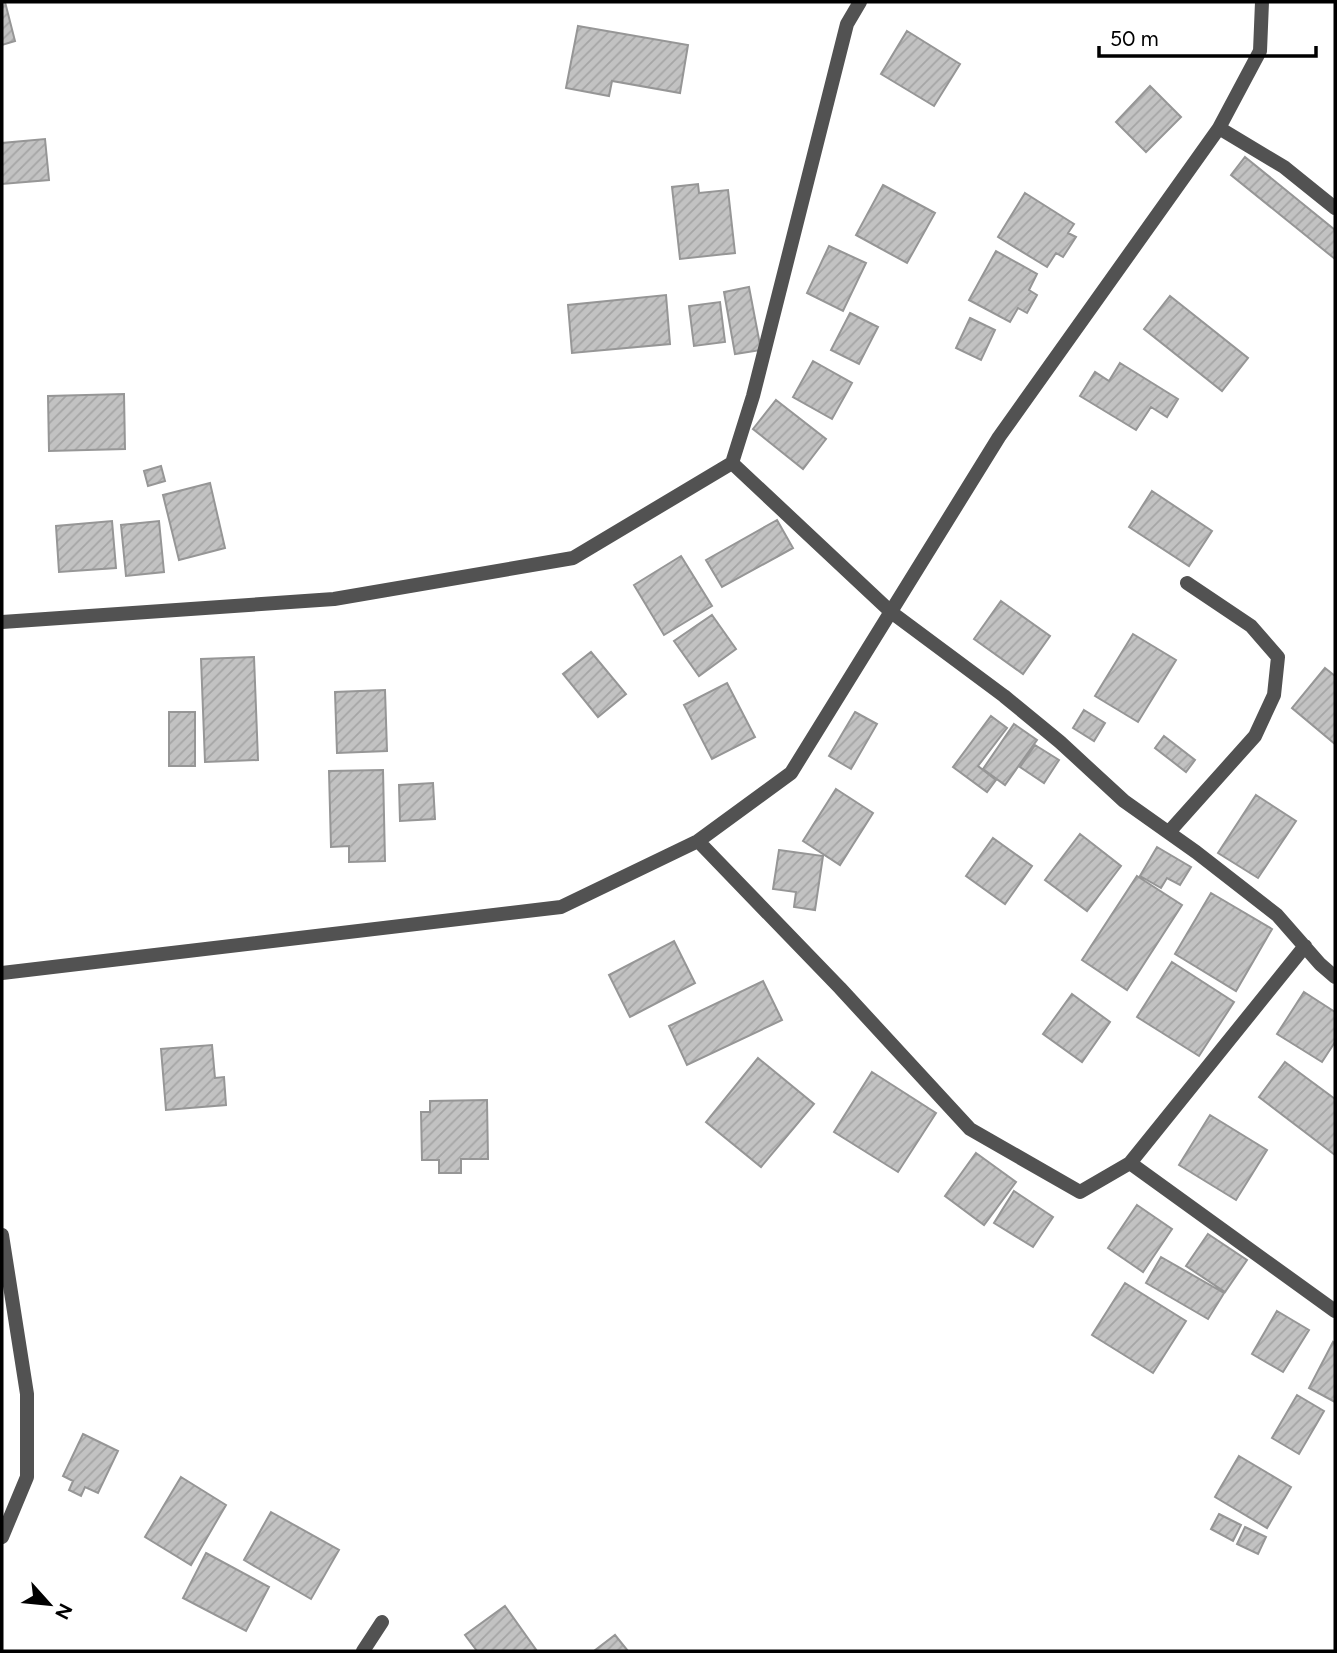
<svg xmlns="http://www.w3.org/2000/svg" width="1337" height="1653" font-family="Figtree,sans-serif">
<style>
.building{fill:url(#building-hatch);stroke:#969696;stroke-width:2}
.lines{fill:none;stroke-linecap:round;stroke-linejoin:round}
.street{stroke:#525252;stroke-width:14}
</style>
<defs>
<pattern id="building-hatch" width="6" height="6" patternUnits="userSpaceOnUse" patternTransform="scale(1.75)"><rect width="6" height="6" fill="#c2c2c2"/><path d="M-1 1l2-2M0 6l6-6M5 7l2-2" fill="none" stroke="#a5a5a5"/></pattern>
</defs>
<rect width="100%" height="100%" fill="#fff"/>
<path class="building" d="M 2,2 L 5,2 L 15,41 L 2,45 Z
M 578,26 L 688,45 L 680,93 L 612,81 L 609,96 L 566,88 Z
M 907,31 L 960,64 L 934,106 L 881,74 Z
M 1150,86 L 1181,117 L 1146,152 L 1116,122 Z
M 45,139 L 49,180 L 2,184 L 2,143 Z
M 1245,157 L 1335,230 L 1335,259 L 1231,175 Z
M 698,184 L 699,193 L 728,190 L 735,253 L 680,259 L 672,187 Z
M 883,185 L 935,213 L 907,263 L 856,235 Z
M 1025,193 L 1074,224 L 1068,233 L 1076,237 L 1063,257 L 1056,253 L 1047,267 L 998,237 Z
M 829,246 L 866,263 L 843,311 L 807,293 Z
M 996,251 L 1037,274 L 1029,290 L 1037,295 L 1027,313 L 1018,308 L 1010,322 L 969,300 Z
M 749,287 L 761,350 L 735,354 L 724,292 Z
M 666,295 L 670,344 L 572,353 L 568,305 Z
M 1170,296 L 1248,358 L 1222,391 L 1144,329 Z
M 720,302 L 725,342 L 694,346 L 689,306 Z
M 850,313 L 878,327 L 859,364 L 831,350 Z
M 970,318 L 995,330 L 981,360 L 956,348 Z
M 813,361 L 852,383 L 832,419 L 793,397 Z
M 1120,363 L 1178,399 L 1167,417 L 1151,407 L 1136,430 L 1080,396 L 1095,372 L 1109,381 Z
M 124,394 L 125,449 L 49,451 L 48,396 Z
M 776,400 L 826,439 L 803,469 L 753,429 Z
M 161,466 L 165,481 L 148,486 L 144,471 Z
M 210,483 L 225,548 L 179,560 L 163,495 Z
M 1152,491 L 1212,531 L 1189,566 L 1129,527 Z
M 777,520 L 793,548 L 722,587 L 706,560 Z
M 112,521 L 116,568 L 59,572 L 56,526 Z
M 159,521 L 164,572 L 126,576 L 121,525 Z
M 681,556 L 712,606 L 664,635 L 634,585 Z
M 1001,601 L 1050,636 L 1023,674 L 974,639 Z
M 712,615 L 736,649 L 699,676 L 674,641 Z
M 1133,634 L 1176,660 L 1138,722 L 1095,696 Z
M 591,652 L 626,694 L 598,717 L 563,674 Z
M 254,657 L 258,760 L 205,762 L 201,659 Z
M 1325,668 L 1335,676 L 1335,744 L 1292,708 Z
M 727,683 L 755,737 L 712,759 L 684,705 Z
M 385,690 L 387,751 L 337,753 L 335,692 Z
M 1084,710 L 1105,723 L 1094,741 L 1073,728 Z
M 169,712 L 195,712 L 195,766 L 169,766 Z
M 855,712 L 877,724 L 851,769 L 829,756 Z
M 991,716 L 1007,728 L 978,766 L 996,780 L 987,792 L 953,767 Z
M 1014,724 L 1037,740 L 1005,785 L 983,769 Z
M 1164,736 L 1195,760 L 1186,772 L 1155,748 Z
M 1035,745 L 1059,760 L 1044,783 L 1020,767 Z
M 383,770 L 385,861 L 349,862 L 349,846 L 331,847 L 329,771 Z
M 433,783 L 435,819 L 400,821 L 399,785 Z
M 836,789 L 873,813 L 840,865 L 803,841 Z
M 1256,795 L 1296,821 L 1258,878 L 1218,853 Z
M 1080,834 L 1121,866 L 1087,911 L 1045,880 Z
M 993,838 L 1032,866 L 1005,904 L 966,876 Z
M 1157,847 L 1191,867 L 1180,885 L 1167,878 L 1161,888 L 1140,876 Z
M 779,850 L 823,856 L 815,910 L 794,907 L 796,892 L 773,889 Z
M 1137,876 L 1182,905 L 1127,990 L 1082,960 Z
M 1211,893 L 1272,929 L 1236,991 L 1175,954 Z
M 674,941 L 695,983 L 630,1017 L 609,975 Z
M 1172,962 L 1234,1002 L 1199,1056 L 1137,1017 Z
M 763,981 L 782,1020 L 687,1065 L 669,1026 Z
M 1304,992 L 1335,1012 L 1335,1042 L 1322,1062 L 1277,1034 Z
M 1072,994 L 1110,1022 L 1082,1062 L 1043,1034 Z
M 212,1045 L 215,1078 L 224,1077 L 226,1105 L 166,1110 L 161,1049 Z
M 758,1058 L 814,1104 L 761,1167 L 706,1122 Z
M 1285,1062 L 1335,1099 L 1335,1155 L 1259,1097 Z
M 872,1072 L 936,1113 L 898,1172 L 834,1132 Z
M 487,1100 L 488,1159 L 461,1159 L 461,1173 L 439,1173 L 439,1160 L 422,1160 L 421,1112 L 430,1112 L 430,1101 Z
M 1210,1115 L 1267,1150 L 1236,1200 L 1179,1165 Z
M 976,1153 L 1016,1182 L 984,1225 L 945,1196 Z
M 1014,1191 L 1053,1217 L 1033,1247 L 994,1223 Z
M 1137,1205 L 1172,1229 L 1143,1272 L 1108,1248 Z
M 1208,1234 L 1247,1260 L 1225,1292 L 1186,1266 Z
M 1161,1257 L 1224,1293 L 1208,1319 L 1146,1283 Z
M 1125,1283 L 1186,1321 L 1153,1373 L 1092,1335 Z
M 1277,1311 L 1309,1330 L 1283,1372 L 1252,1354 Z
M 1333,1342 L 1335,1344 L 1335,1402 L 1309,1388 Z
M 1297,1395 L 1324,1411 L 1299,1454 L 1272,1438 Z
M 83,1434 L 118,1451 L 98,1493 L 85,1487 L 81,1496 L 69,1490 L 73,1481 L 63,1476 Z
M 1239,1456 L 1291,1487 L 1267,1528 L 1215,1497 Z
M 181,1477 L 226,1505 L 191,1565 L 145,1537 Z
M 271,1512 L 339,1550 L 311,1599 L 244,1560 Z
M 1219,1514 L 1241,1525 L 1233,1541 L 1211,1529 Z
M 1245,1527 L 1266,1537 L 1258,1554 L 1237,1544 Z
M 206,1553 L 269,1587 L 246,1631 L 183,1598 Z
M 505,1606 L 537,1651 L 477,1651 L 465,1635 Z
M 615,1635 L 628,1651 L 594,1651 Z"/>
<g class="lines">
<path class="street" d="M 1219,128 L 1284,167 L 1335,208
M 732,463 L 891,612 L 1004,696 L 1060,742 L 1124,801 L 1196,852 L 1277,915 L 1320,964 L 1335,977
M 2,622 L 334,599 L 573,558 L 732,463 L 753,396 L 847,24 L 860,2
M 1169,832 L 1255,736 L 1274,695 L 1278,657 L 1251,626 L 1187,583
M 698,841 L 840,988 L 970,1129 L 1080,1192 L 1130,1163 L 1305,946
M 2,973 L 561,907 L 698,841 L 791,773 L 999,437 L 1219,128 L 1260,51 L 1262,2
M 1130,1163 L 1335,1311
M 2,1235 L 27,1394 L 27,1477 L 2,1537
M 363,1651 L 382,1622"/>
</g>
<rect width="1337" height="1653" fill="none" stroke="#000000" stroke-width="7"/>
<g transform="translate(49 1604) rotate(117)" stroke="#ffffff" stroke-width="5" paint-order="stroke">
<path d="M0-5L12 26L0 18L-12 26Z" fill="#000000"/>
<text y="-10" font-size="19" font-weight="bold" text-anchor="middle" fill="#000000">N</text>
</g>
<path d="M1099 46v10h217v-10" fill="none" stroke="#000000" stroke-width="3.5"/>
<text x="1110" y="46" font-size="21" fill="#000000" stroke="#ffffff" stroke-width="5" paint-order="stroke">50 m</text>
</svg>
